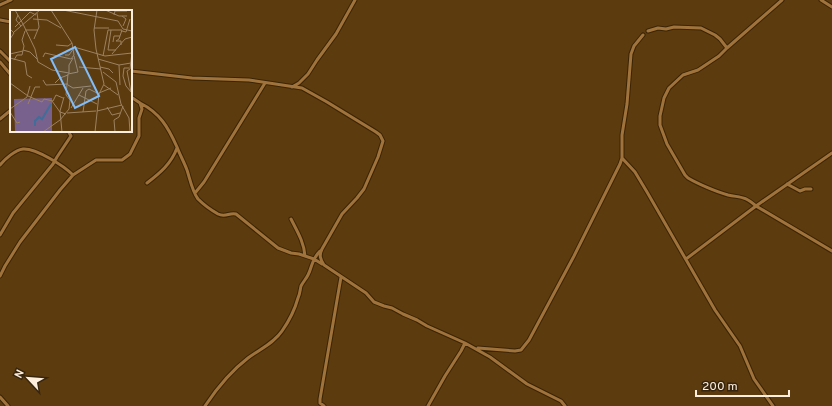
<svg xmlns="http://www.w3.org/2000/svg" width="832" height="406" font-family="Overpass,sans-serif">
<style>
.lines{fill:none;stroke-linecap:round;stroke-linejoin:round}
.minor-casing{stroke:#3b2405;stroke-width:5}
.minor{stroke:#a1733c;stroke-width:3}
.inset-river{fill:none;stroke:#406d99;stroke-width:2}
.inset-road{fill:none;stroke:#9c8261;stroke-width:1}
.view{fill:#80bdfa;fill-opacity:0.15;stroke:#80bdfa;stroke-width:2}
.inset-edge{fill:none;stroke:#fceddc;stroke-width:2}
</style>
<rect width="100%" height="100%" fill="#5c3b0f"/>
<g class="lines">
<g class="minor-casing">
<path id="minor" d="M 782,0 L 727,48 L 719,56 L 698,70 L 683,75 L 669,88 L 664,98 L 660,116 L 660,125 L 667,144 L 685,175 L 688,178 C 698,184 717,192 728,195 C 743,198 744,196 756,206 L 832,251
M 821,0 L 832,7
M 0,5 L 11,0
M 0,20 L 11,22
M 648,31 L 658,28 L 666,29 L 674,27 L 701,28 L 715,35 L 720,39 L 727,48
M 0,51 L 11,62
M 0,62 L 11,75
M 131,71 L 192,78 L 249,80 L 302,88 L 327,102 L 376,132 L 380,135 L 383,141 L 378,157 L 364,189 L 357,198 L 342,214 L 322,249 C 319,255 320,259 324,265 L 366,293 L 374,302 L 384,306 L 392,308 L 403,314 L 417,320 L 427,326 L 465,343 L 490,357 L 527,384 L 561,401 L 565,406
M 292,87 L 299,83 L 308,74 L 317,60 L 336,34 L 355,0
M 140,103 C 160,113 168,127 177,147 C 180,155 184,162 187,170 C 190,179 192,191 198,199 C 203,204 211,210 218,214 C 226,218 229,212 236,214 L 278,248 L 291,253 L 299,254 L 314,259 L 322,264
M 0,119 L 11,110
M 622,158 L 635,172 L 647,192 L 715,310 L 740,346 L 754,379 L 773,406
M 0,165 C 5,159 15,150 23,149 C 36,148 64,166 73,175
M 147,183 C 160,173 171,164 177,148
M 787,184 L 800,191 L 805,189 L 811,189
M 195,193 L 204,182 L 265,83
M 291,219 C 297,231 304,242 305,256
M 0,235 L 13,213 L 53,164 L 57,157 L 71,136 L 68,131
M 686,259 L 756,206 L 832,153
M 0,276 L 5,266 L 20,242 L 60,190 L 73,175 L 96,160 L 122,160 L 130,154 L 139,136 L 139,118 L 142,109 L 140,103 L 131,97
M 478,348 L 515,351 L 521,350 L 529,340 L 574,256 L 620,164 L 622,158 L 622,135 L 627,104 L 631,54 L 634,46 L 643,35
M 0,397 L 8,406
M 205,406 C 217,388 231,371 248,358 C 260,349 274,343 282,331 C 289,321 295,309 298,298 C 300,294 300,290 301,286 C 303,282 306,279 308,275 C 313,265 311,260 320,251
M 324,406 L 320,403 L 320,399 L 341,277
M 428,406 L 445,376 L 461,351 L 465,343"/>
</g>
<use href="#minor" class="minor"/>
</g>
<g transform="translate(10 10)">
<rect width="122" height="122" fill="#5c3b0f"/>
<path d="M 42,88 L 42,122 L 5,122 L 4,89 Z" fill="#78618c"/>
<path class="inset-river" d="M 25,116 L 25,111 L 29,107 L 32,109 L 41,94"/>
<path class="inset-road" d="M 5,0 L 13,14M 53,0 L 108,11 L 113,19 L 122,21M 95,0 L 109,6 L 117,6M 8,5 L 6,10 L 11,16M 104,5 L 105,1 L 117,1M 112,6 L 116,9 L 113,16M 23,9 L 37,10 L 51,18M 13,14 L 25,39 L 28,52 L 42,60 L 59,63M 5,17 L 20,2 L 26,5M 84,18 L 99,18M 0,19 L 4,23 L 0,29M 15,20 L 28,20M 101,20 L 98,40 L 106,40M 112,21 L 116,22 L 120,9M 4,22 L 30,0M 24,29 L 29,17 L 27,3M 103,32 L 104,26 L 110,26M 46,35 L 58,36 L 62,33M 64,37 L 95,46 L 122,43M 13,40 L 20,42 L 27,49M 0,44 L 13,41M 102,44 L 115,29 L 122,27M 55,45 L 59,45 L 64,38M 93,46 L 98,20 L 112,20 L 109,29 L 106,31 L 111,31 L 111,35M 33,47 L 35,43 L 61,49 L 64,45 L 62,33 L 41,0M 0,48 L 15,52 L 17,65 L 22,68M 88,49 L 109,55 L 121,53M 4,50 L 7,45 L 12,45 L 14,36 L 12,30 L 15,21M 109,55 L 110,75M 69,57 L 91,59M 90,57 L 99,59 L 103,63M 119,58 L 114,58 L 113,66 L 116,76 L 122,83M 93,62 L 106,72 L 111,94 L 119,108 L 120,122M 59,63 L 59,55 L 63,48M 33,70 L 36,75 L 58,74M 0,73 L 18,86 L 32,92 L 34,89 L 43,91 L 46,85 L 53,88M 45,73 L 50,68 L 58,65M 58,75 L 63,78 L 81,76M 94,75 L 108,85M 121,82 L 117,61 L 120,59 L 122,42M 89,83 L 101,78M 69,85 L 87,94M 42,91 L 50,102 L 56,104M 18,94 L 25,77 L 30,77M 97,97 L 102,105 L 110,103M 61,98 L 73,78M 0,99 L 17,87 L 20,76M 87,101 L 112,95M 0,102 L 7,113 L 10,112M 73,102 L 76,81 L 79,79 L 89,84M 57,103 L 86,101M 33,122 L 50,110 L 59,99 L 60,90 L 56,85 L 58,64 L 68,62 L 64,46M 52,122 L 50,101 L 54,87M 85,122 L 89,84 L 94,74 L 86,39 L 84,20 L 87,0M 105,122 L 104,110 L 109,107 L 113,96"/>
<path class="view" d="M 65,37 L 89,86 L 65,98 L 41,49 Z"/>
<rect width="122" height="122" class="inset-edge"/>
</g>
<g transform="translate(28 378) rotate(296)" stroke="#38250e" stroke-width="3" paint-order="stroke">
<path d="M0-3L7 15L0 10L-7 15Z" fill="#fceddc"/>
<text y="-6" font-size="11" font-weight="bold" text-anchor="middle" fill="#fceddc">N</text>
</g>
<path d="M696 390v6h93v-6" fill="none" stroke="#fceddc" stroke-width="2"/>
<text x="702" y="390" font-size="12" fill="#fceddc" stroke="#38250e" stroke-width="3" paint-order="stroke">200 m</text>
</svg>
